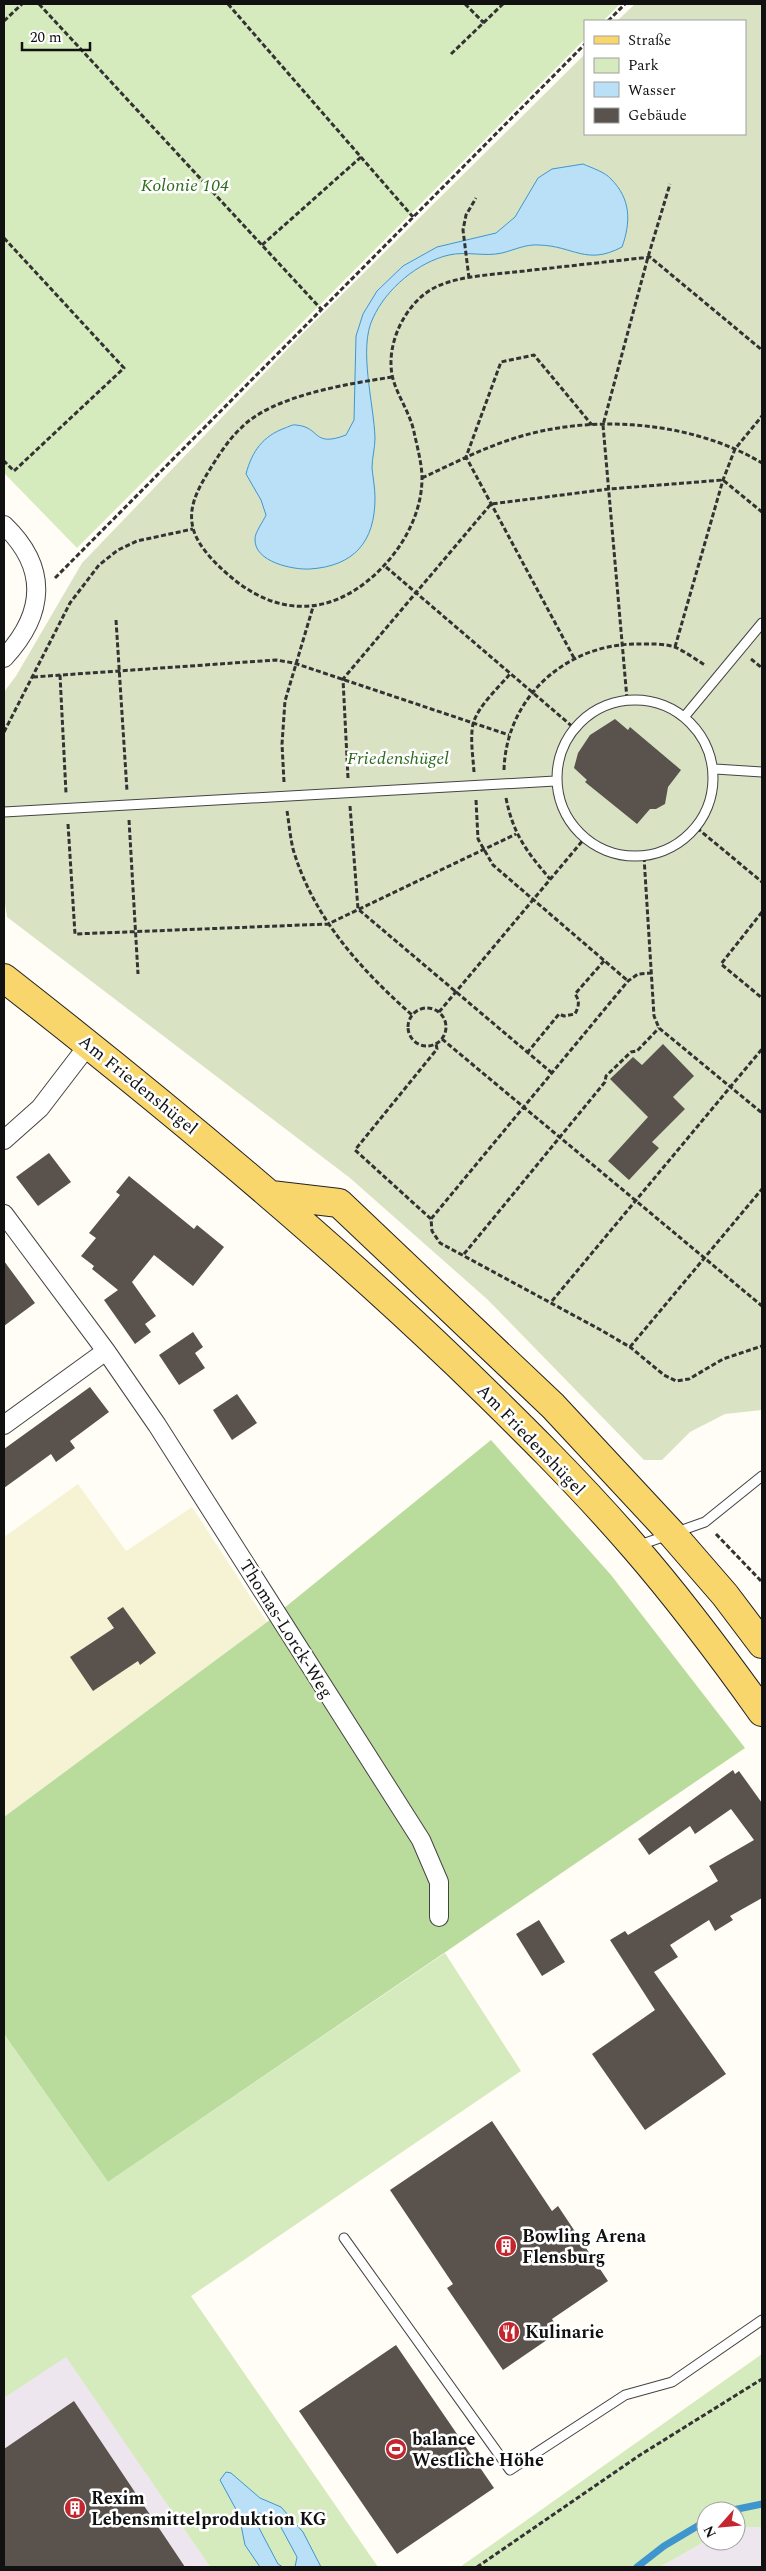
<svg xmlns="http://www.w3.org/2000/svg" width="766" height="2571" font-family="Spectral,serif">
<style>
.industrial{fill:#eee6ef}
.farmland{fill:#f6f3d4}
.green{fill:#d5ebbd}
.forest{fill:#b9dc9c}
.cemetery{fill:#d9e3c4}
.water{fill:#b9e0f7;stroke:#3f96cf}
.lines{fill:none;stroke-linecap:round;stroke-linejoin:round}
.stream{stroke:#3f96cf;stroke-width:7}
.building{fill:#5a524d}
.lane-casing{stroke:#444;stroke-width:11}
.street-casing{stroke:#444;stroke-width:20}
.primary-casing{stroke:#222;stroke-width:30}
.path{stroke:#333;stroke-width:3;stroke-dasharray:5 2.5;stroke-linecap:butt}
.lane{stroke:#fff;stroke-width:9}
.street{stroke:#fff;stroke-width:18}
.primary{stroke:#f9d66b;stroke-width:28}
.labels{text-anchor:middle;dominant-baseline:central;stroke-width:5;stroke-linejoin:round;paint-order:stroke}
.park-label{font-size:18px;font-style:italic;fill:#2f6b1f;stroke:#fff}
.street-label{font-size:18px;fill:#111;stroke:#fff}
.poi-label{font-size:18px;font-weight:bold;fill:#111;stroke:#fff;text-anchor:start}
</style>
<rect width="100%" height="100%" fill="#fffdf5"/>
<path class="industrial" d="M 66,2356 L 210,2567 L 4,2567 L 4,2398 Z
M 743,2527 L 762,2527 L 762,2567 L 660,2567 L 706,2541 L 736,2541 L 736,2530 Z"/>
<path class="farmland" d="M 78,1484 L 126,1551 L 192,1507 L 267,1622 L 4,1817 L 4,1537 Z"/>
<path class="green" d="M 4,4 L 620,4 L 603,21 L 585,21 L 585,39 L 77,548 L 4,473 Z
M 445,1953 L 521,2071 L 191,2296 L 378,2567 L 210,2567 L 66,2357 L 4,2398 L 4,2034 L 108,2182 Z
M 762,2354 L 762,2527 L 743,2527 L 736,2530 L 736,2511 L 706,2511 L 706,2541 L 660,2567 L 460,2567 Z"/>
<path class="forest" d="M 491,1440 L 611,1575 L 745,1748 L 108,2182 L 4,2034 L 4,1817 L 267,1622 Z"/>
<path class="cemetery" d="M 635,4 L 762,4 L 762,1410 L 725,1414 L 690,1432 L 662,1460 L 644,1460 L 487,1299 L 350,1178 L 7,917 L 4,897 L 4,692 L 16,676 L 82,563 L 301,335 L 585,54 L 585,134 L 745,134 L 745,21 L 617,21 Z"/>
<path class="water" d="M 583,164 C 592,168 605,172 611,179 C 631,199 631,222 622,247 C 586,266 574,246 539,245 C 526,244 514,250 502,253 C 485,257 466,251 449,255 C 418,262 386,289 373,318 C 358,348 374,404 375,438 C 375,448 372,458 372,468 C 373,478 375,488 375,498 C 375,542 354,566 310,569 C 293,570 254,562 255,539 C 255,532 263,522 266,515 L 261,500 L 246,474 C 252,451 263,436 285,428 C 288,427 293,424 296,425 C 321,427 312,448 346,435 L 354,420 L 356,336 L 363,314 L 377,291 L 403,266 L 437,247 L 496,233 L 515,217 L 538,178 L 552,169 Z
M 226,2472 L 231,2473 L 260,2498 L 281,2507 L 303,2532 L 321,2567 L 295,2567 L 297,2557 L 276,2518 L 259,2513 L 256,2518 L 258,2526 L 278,2564 L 283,2567 L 260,2567 L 245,2545 L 239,2515 L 220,2480 Z"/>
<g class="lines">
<path class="stream" d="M 728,2511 L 762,2504
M 637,2567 L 664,2546 L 706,2521"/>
</g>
<path class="building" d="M 615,719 L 628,730 L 630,727 L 681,770 L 668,787 L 665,804 L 656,809 L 650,809 L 637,824 L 585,782 L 587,780 L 574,768 L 578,753 L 590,735 Z
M 663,1044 L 694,1076 L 673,1097 L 685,1109 L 652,1142 L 659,1148 L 629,1180 L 608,1161 L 648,1117 L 610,1079 L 633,1057 L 642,1065 Z
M 49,1153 L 71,1182 L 38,1206 L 16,1177 Z
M 129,1176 L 194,1229 L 197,1225 L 224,1247 L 193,1286 L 154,1255 L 132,1282 L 156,1316 L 145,1324 L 151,1332 L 135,1344 L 104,1300 L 118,1290 L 92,1269 L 94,1266 L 81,1256 L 96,1238 L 89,1233 L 120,1195 L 116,1192 Z
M 4,1261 L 35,1303 L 4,1326 Z
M 193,1332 L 203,1347 L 195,1353 L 205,1368 L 179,1385 L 159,1355 Z
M 90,1387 L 109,1412 L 70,1441 L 75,1448 L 56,1462 L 51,1454 L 4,1488 L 4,1449 Z
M 237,1394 L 257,1423 L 232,1440 L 213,1410 Z
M 123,1607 L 156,1653 L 140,1665 L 138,1661 L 93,1691 L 70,1657 L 114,1628 L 107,1618 Z
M 733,1770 L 735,1774 L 739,1771 L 762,1803 L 762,1898 L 730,1916 L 733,1920 L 715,1931 L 709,1920 L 670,1945 L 678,1957 L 654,1972 L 726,2074 L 645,2130 L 592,2054 L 655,2010 L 610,1940 L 625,1931 L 628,1935 L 718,1881 L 709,1866 L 754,1840 L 731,1809 L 695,1834 L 690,1826 L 649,1855 L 638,1839 Z
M 539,1920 L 565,1962 L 542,1976 L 516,1934 Z
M 492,2121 L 552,2211 L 558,2206 L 608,2281 L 552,2319 L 560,2331 L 503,2370 L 447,2288 L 453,2284 L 390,2190 Z
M 396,2345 L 494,2488 L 397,2554 L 299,2411 Z
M 74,2401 L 185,2567 L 4,2567 L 4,2449 Z"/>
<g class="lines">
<g class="lane-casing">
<path id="lane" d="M557 778a78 78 0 1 1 156 0a78 78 0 1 1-156 0Z
M 685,716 L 762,623
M 715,769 L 762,772
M 4,812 L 555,781
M 637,1546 L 705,1522 L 762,1476
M 344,2238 L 510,2470 L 625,2395 L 672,2382 L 762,2320"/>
</g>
<g class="street-casing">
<path id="street" d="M 4,525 C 49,568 45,614 4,658
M 4,1140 L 40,1108 L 89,1044
M 4,1214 L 106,1351 L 157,1425 L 421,1840 L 439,1882 L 439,1917
M 4,1425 L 106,1351"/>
</g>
<g class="primary-casing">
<path id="primary" d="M 4,978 C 160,1100 314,1227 457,1364 C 518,1423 580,1484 635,1548 C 680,1600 722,1656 762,1712
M 271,1195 L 339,1203 L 553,1406 L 673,1535 L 725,1595 L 762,1644"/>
</g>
<path class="path" d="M 39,4 L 321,309
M 228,4 L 413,217
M 465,4 L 484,23
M 4,21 L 22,4
M 608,21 L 625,4
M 451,54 L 503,4
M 4,238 L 124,368 L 14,471 L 4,461
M 262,245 L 361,157
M 469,278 L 463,230 L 466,215 L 476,198
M 392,377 C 348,384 273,395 241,428 C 227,441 217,458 207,474 C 197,491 188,508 193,528 C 197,544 211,559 223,570 C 261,606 308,620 355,590 C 391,567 422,523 422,478 C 422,464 417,446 414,432 C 410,413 398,397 393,379 C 384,345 406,300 438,286 C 461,276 489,275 515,272 C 560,267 605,262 650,257 L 762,350
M 422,478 C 450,465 479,450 509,440 C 588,413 690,420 762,463
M 386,567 L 574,728
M 55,578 L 585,44
M 116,620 L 127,791
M 675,647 L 723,480 L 735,449 L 762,416
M 574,658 L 466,457 L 501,362 L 534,355 L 592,425
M 751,659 L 762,668
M 60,675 L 66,793
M 33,677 L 276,660 L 294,663 L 509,735
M 627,699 L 603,425 L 648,257 L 670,184
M 4,732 L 70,603 L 99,565 L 118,550 L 137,541 L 193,529
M 504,770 C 506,698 565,645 635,644 C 648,644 666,643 677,648 C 687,653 697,660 706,666
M 474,772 C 473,756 470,739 473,724 C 478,706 498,688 510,674
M 348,778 L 343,679 L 491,504 L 609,489 L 723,480 L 762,512
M 284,782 L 282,744 L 285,701 L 313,607
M 506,798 C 513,834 527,852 550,879
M 476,800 L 478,839 L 493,865 L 628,981
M 350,806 L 358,909 L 552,1073
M 287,811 C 289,823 290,836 293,849 C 313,917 360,969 412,1015
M 129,820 L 138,974
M 68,824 L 75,934 L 328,924 L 516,834
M 697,828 L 762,882
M 644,857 L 654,1016 L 659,1028 L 762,1113
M 762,912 L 721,964 L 762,998
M 652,973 L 638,974 L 628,981 L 431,1219 L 432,1231 L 440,1243 L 599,1329 L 630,1347 L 664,1375 L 676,1381 L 689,1379 L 723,1359 L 762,1346
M408 1027a19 19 0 1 1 38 0a19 19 0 1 1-38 0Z
M 439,1012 L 584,839
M 442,1039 L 762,1306
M 527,1053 L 559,1014 L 564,1016 L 575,1014 C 579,1006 580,1001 575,994 L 604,961
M 431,1219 L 355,1150 L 437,1049 L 436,1044
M 464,1254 L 605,1082 L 606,1076 L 631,1052 L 637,1051 L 659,1028
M 552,1301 L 762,1049
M 630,1347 L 762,1189
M 716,1534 L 762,1582
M 477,2567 L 640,2455 L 762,2379"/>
<use href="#lane" class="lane"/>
<use href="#street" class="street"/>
<use href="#primary" class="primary"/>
</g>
<defs>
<g id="building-disc" transform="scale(1.125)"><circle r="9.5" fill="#c4262e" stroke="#fff"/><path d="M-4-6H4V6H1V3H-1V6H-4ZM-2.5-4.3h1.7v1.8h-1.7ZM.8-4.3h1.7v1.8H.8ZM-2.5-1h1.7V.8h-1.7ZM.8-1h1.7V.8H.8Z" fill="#fff"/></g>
<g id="restaurant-disc" transform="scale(1.125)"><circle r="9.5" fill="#c4262e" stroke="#fff"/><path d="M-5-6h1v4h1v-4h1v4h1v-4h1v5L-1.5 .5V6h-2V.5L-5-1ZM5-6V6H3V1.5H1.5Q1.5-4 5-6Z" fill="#fff"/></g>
<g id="stadium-disc" transform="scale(1.125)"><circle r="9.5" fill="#c4262e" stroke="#fff"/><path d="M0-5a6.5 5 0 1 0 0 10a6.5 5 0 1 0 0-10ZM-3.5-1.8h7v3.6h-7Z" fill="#fff"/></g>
</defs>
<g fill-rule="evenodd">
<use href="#building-disc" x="506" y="2246"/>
<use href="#restaurant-disc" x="509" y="2332"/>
<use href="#stadium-disc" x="396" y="2449"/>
<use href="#building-disc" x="75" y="2508"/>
</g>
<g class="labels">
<g class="park-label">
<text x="185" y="185">Kolonie 104</text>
<text x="398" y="758">Friedenshügel</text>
</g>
<g class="street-label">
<text transform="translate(138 1085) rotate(39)">Am Friedenshügel</text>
<text transform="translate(531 1440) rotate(46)">Am Friedenshügel</text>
<text transform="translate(286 1629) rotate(58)">Thomas-Lorck-Weg</text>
</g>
<g class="poi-label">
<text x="522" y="2236">Bowling Arena<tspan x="522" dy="21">Flensburg</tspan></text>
<text x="525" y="2332">Kulinarie</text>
<text x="412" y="2439">balance<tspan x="412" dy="21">Westliche Höhe</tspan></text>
<text x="91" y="2498">Rexim<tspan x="91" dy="21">Lebensmittelproduktion KG</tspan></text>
</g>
</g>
<rect width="766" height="2571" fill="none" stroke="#111111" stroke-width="10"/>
<rect x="584" y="20" width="162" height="115" fill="#ffffff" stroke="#a0a0a0"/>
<rect x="594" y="36" width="25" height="8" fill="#f9d66b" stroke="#a0a0a0"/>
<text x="628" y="45" font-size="15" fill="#111111">Straße</text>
<rect x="594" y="58" width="25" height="15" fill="#d5ebbd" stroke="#a0a0a0"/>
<text x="628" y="70" font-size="15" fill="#111111">Park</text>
<rect x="594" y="82" width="25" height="15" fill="#b9e0f7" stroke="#a0a0a0"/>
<text x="628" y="95" font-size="15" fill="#111111">Wasser</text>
<rect x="594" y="108" width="25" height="15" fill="#5a524d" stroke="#a0a0a0"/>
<text x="628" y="120" font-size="15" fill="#111111">Gebäude</text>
<g transform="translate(721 2526) rotate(243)"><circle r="24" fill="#ffffff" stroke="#a0a0a0"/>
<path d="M0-4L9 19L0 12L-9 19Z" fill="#c4262e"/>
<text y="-8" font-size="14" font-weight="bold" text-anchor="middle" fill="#111111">N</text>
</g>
<path d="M22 42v8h68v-8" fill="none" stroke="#111111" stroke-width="2.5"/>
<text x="30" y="42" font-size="15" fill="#111111" stroke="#ffffff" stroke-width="4" paint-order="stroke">20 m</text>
</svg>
